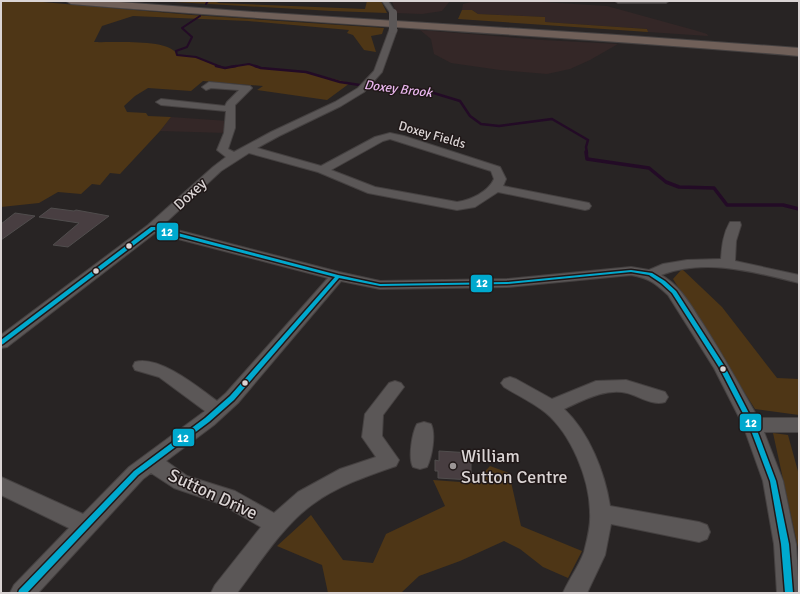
<svg xmlns="http://www.w3.org/2000/svg" width="800" height="594" font-family="Signika,sans-serif">
<style>
.built{fill:#342727}
.green{fill:#4e3616}
.lines{fill:none;stroke-linecap:round;stroke-linejoin:round}
.stream-far2{stroke:#230b26;stroke-width:2}
.stream-far1{stroke:#230b26;stroke-width:2.5}
.stream{stroke:#230b26;stroke-width:3.5}
.building{fill:#483e41;stroke:#504d4d}
.minor-casing{stroke:#454141;stroke-width:2}
.highway-casing{stroke:#454141;stroke-width:2}
.minor{fill:#5b5757;fill-rule:evenodd}
.highway{fill:#706059;fill-rule:evenodd}
.minor-bridge-casing{stroke:#454141;stroke-width:8;stroke-linecap:butt}
.minor-bridge{stroke:#5b5757;stroke-width:8}
.bus-1-casing{stroke:#201818;stroke-width:3}
.bus-1{fill:#00a9ce;fill-rule:evenodd}
.bus-dot{fill:#dad4d4;stroke:#201818;stroke-width:1.5}
.poi-dot{fill:#9c9696;stroke:#201818;stroke-width:1.5}
.labels{text-anchor:middle;dominant-baseline:central;stroke-width:3;stroke-linejoin:round;paint-order:stroke}
.far-water-label{font-size:13px;font-style:italic;fill:#e9b6ee;stroke:#201818}
.far-street-label{font-size:13px;fill:#dad4d4;stroke:#201818}
.street-label{font-size:15px;fill:#dad4d4;stroke:#201818}
.near-poi-label{font-size:18px;fill:#dad4d4;stroke:#201818;text-anchor:start}
.near-street-label{font-size:18px;fill:#dad4d4;stroke:#201818}
.line-badge{stroke:#201818;stroke-width:1.5}
.badge-label{font-size:11px;text-anchor:middle;font-weight:bold;fill:#fff}
</style>
<rect width="100%" height="100%" fill="#282424"/>
<path class="built" d="M 392,1 L 450,1 L 442,11 L 422,14 L 396,13 Z
M 475,1 L 526,1 L 607,6 L 694,30 L 707,34 L 708,36 L 648,32 L 647,29 L 545,22 L 545,17 L 478,14 L 472,10 L 462,10 L 463,4 Z
M 420,30 L 543,40 L 618,44 L 590,60 L 570,69 L 547,74 L 500,70 L 451,63 L 434,54 L 431,39 Z
M 171,117 L 228,121 L 226,133 L 160,131 Z"/>
<path class="green" d="M 1,1 L 31,1 L 192,15 L 384,28 L 382,34 L 371,36 L 376,52 L 364,50 L 353,35 L 347,33 L 349,30 L 248,21 L 133,16 L 102,26 L 94,42 C 111,43 171,38 177,55 L 196,57 L 216,66 L 225,68 L 249,64 L 261,68 L 306,72 L 350,83 L 327,100 L 257,90 L 263,86 L 203,81 L 191,91 L 148,88 L 135,96 L 124,106 L 127,112 L 146,113 L 148,116 L 171,117 L 160,131 L 120,174 L 110,173 L 100,185 L 92,184 L 81,194 L 58,192 L 39,203 L 1,207 Z
M 157,1 L 213,1 L 219,3 L 365,9 L 367,1 L 381,1 L 387,13 L 332,11 Z
M 462,10 L 472,10 L 478,14 L 545,17 L 545,22 L 647,29 L 648,32 L 458,19 Z
M 682,269 L 722,307 L 777,378 L 799,379 L 799,415 L 755,409 L 673,279 Z
M 773,433 L 788,435 L 799,475 L 799,552 Z
M 490,466 L 509,473 L 521,526 L 582,551 L 568,578 L 543,567 L 520,549 L 504,541 L 460,561 L 419,576 L 401,593 L 328,593 L 322,565 L 277,546 L 311,515 L 343,560 L 373,563 L 386,534 L 445,506 L 433,480 L 474,483 Z"/>
<g class="lines">
<path class="stream-far2" d="M 206,4 L 208,1
M 200,16 L 182,28 L 192,37 L 187,47 L 176,51 L 177,55 L 196,57 L 221,67
M 230,67 L 249,64 L 258,67"/>
<path class="stream-far1" d="M 216,66 L 225,68 L 236,66
M 255,66 L 261,68 L 306,72 L 340,82 L 386,89 L 417,89 L 427,91 L 460,101 L 470,116 L 481,124 L 499,126 L 552,119 L 588,140 L 586,147 L 587,153"/>
<path class="stream" d="M 586,152 L 587,159 L 649,168 L 666,182 L 679,187 L 714,188 L 727,205 L 783,205 L 799,209"/>
</g>
<path class="building" d="M 51,208 L 74,211 L 76,210 L 109,216 L 68,247 L 53,245 L 79,223 L 39,217 Z
M 15,213 L 35,216 L 1,240 L 1,224 Z
M 439,451 L 471,453 L 471,480 L 438,478 L 438,471 L 435,471 L 435,460 L 439,461 Z"/>
<g class="lines">
<g class="minor-casing">
<path id="minor" d="M 382,1 L 388,1 L 396,13 L 395,14 L 391,14 Z
M 615,1 L 669,1 L 666,3 L 618,3 Z
M 390,28 L 393,28 L 397,30 L 382,72 L 364,92 L 341,106 L 279,136 L 257,148 L 321,166 L 375,137 L 390,133 L 404,136 L 500,167 L 506,179 L 503,186 L 589,203 L 591,206 L 589,209 L 585,210 L 498,192 L 475,207 L 457,210 L 368,193 L 318,172 L 249,153 L 221,171 L 162,226 L 339,272 L 380,281 L 507,279 L 631,267 L 649,270 L 663,264 L 687,260 L 721,259 C 722,246 723,234 730,222 L 740,222 L 741,225 L 736,241 L 735,261 L 799,275 L 799,283 C 754,272 706,258 661,275 C 681,286 691,306 703,324 C 723,355 740,386 758,418 L 799,418 L 799,432 L 764,432 L 783,481 L 796,544 L 799,593 L 777,593 L 774,544 L 763,481 L 743,425 L 714,368 L 668,295 C 655,283 649,278 631,275 L 507,287 L 380,289 L 341,281 L 238,403 L 214,425 L 166,461 L 187,476 L 235,491 L 274,513 L 298,492 L 340,469 L 376,457 L 362,437 L 365,414 L 389,383 L 395,381 L 401,383 L 404,387 L 383,415 L 382,436 L 399,460 L 396,466 C 367,476 337,486 313,504 C 283,525 259,564 237,593 L 211,593 L 215,585 L 261,527 L 221,504 L 174,488 L 151,473 L 143,479 L 38,593 L 10,593 L 14,585 L 69,528 L 1,495 L 1,477 L 83,514 L 129,467 L 205,411 L 159,377 L 135,370 L 133,366 L 135,362 C 159,355 198,387 217,401 L 226,393 L 328,278 L 155,233 L 7,347 L 1,348 L 1,335 L 148,225 L 213,167 L 226,157 L 217,150 L 224,133 L 226,111 L 161,105 L 156,102 L 161,99 L 225,106 L 227,102 L 239,90 L 211,88 L 206,90 L 202,87 L 209,82 L 250,86 L 252,88 L 235,105 L 235,128 L 228,149 L 234,152 L 271,132 L 335,102 L 358,88 L 374,71 ZM 390,139 L 491,171 L 494,179 C 488,192 471,200 457,202 L 375,187 L 331,170 L 383,141 Z
M 510,377 L 516,379 L 552,399 L 596,381 L 626,380 L 665,392 L 668,397 L 665,402 C 652,406 639,396 627,393 C 605,388 584,400 564,409 C 589,432 605,473 610,506 L 699,522 L 707,525 L 710,532 L 707,539 L 699,542 L 611,524 L 605,555 L 587,593 L 563,593 C 569,579 579,566 584,552 C 587,540 591,526 590,513 C 590,479 571,434 546,413 C 534,403 517,395 504,387 L 501,383 L 504,379 Z
M 424,422 L 431,424 C 436,434 432,457 427,467 L 420,469 L 413,467 C 408,458 412,433 417,424 Z"/>
</g>
<g class="highway-casing">
<path id="highway" d="M 66,1 L 106,1 L 253,12 L 617,35 L 799,48 L 799,56 C 557,35 313,24 71,4 Z"/>
</g>
<use href="#minor" class="minor"/>
<use href="#highway" class="highway"/>
<g class="minor-bridge-casing">
<path id="minor-bridge" d="M 393,13 L 393,30"/>
</g>
<use href="#minor-bridge" class="minor-bridge"/>
<g class="bus-1-casing">
<path id="bus-1" d="M 151,227 L 155,227 L 338,275 L 380,284 L 507,282 L 631,270 L 652,273 L 665,281 L 676,291 L 725,367 L 755,425 L 776,481 L 789,544 L 793,593 L 785,593 L 781,544 L 770,481 L 749,425 L 719,367 L 672,293 L 661,283 L 649,275 L 631,272 L 507,284 L 380,286 L 339,278 L 234,400 L 209,422 L 138,475 L 27,593 L 18,593 L 19,590 L 134,471 L 205,418 L 230,396 L 335,277 L 154,230 L 3,344 L 1,345 L 1,340 Z"/>
</g>
<use href="#bus-1" class="bus-1"/>
</g>
<g class="bus-dot">
<circle cx="129" cy="246" r="3.5"/>
<circle cx="96" cy="271" r="3.5"/>
<circle cx="723" cy="369" r="3.5"/>
<circle cx="245" cy="383" r="3.5"/>
</g>
<circle class="poi-dot" cx="453" cy="466" r="4"/>
<g class="labels">
<g class="far-water-label">
<text transform="translate(398 89) rotate(7)">Doxey Brook</text>
</g>
<g class="far-street-label">
<text transform="translate(432 135) rotate(16)">Doxey Fields</text>
</g>
<g class="street-label">
<text transform="translate(190 194) rotate(-43)">Doxey</text>
</g>
<g class="near-poi-label">
<text x="461" y="456">William<tspan x="461" dy="21">Sutton Centre</tspan></text>
</g>
<g class="near-street-label">
<text transform="translate(213 494) rotate(25)">Sutton Drive</text>
</g>
</g>
<g class="line-badge">
<rect x="156" y="222" width="23" height="19" rx="4" fill="#00a9ce"/>
<rect x="470" y="274" width="23" height="19" rx="4" fill="#00a9ce"/>
<rect x="739" y="413" width="23" height="19" rx="4" fill="#00a9ce"/>
<rect x="172" y="428" width="23" height="19" rx="4" fill="#00a9ce"/>
</g>
<g class="badge-label">
<text x="167" y="236">12</text>
<text x="482" y="287">12</text>
<text x="751" y="427">12</text>
<text x="183" y="442">12</text>
</g>
<rect width="800" height="594" fill="none" stroke="#dad4d4" stroke-width="4"/>
</svg>
